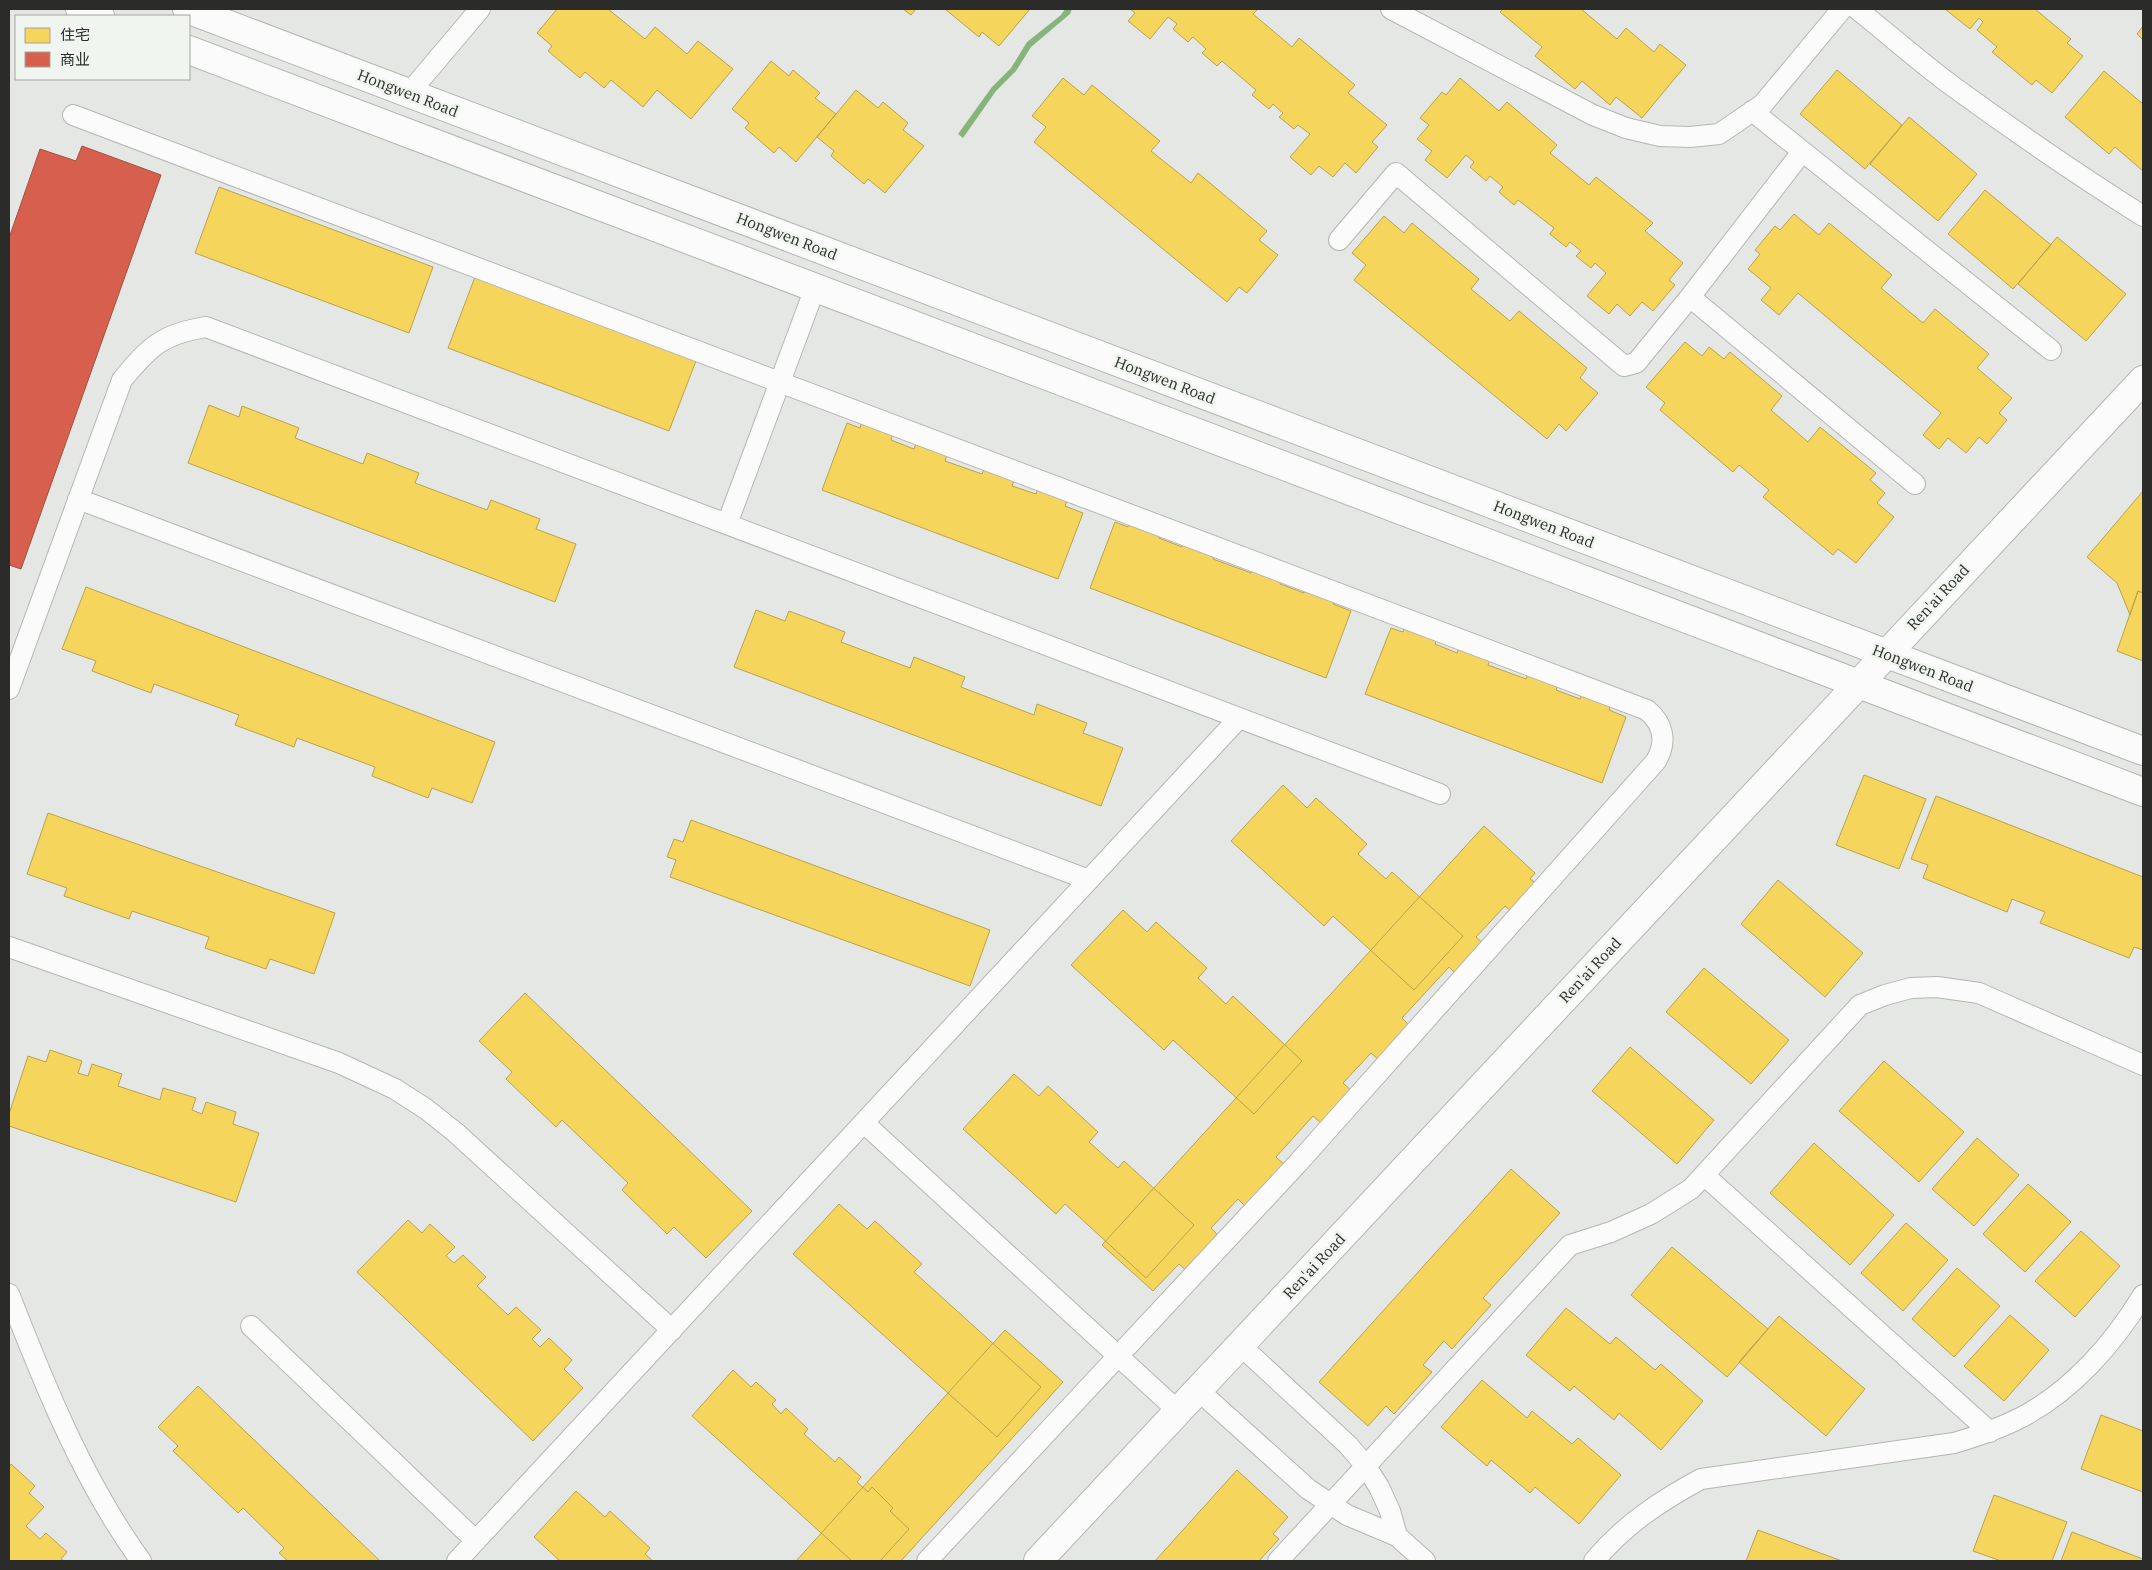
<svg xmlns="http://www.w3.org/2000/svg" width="2152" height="1570" font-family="'IBM Plex Serif','Noto Sans SC',serif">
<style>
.water{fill:#87b47b}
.homes{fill:#f6d55c;stroke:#b9a24d}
.shops{fill:#d6604d;stroke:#a35042}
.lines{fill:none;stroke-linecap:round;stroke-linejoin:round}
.service-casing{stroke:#b5b6b4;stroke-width:22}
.tertiary-casing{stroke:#b5b6b4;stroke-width:30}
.service{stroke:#fbfbfb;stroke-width:20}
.tertiary{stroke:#fbfbfb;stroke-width:28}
.labels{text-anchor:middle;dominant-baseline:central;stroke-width:5;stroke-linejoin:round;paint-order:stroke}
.street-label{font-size:15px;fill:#2b2c2a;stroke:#f1f5f0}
</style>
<rect width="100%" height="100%" fill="#e5e7e4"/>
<path class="water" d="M 1065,9 L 1072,9 L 1070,14 L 1031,47 L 1016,71 L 996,91 L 963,138 L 958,134 L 992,87 L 1011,68 L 1027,42 L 1061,15 Z"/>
<path class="homes" d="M 557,9 L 608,9 L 645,39 L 655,27 L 687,54 L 698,41 L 733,69 L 691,119 L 657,90 L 643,107 L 611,80 L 604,88 L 585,72 L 580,78 L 548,51 L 552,46 L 537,33 Z
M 903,9 L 916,9 L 911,15 Z
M 945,9 L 1030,9 L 999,46 L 982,32 L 979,37 Z
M 1130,9 L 1258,9 L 1253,14 L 1292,47 L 1299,38 L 1355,85 L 1348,93 L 1387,125 L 1372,142 L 1378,147 L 1356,173 L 1345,163 L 1333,177 L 1319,166 L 1311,175 L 1290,157 L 1310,134 L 1298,125 L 1294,129 L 1279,117 L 1283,113 L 1273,104 L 1269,109 L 1252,95 L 1256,90 L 1222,61 L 1217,66 L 1202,53 L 1206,49 L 1193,37 L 1188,42 L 1173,29 L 1177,24 L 1168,17 L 1150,39 L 1128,21 L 1135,13 Z
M 1503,9 L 1581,9 L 1617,39 L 1626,28 L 1654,52 L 1660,44 L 1686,65 L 1642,118 L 1616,97 L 1610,105 L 1582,81 L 1575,89 L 1535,56 L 1542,47 L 1500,12 Z
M 1945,9 L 2035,9 L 2071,39 L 2067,43 L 2083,56 L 2052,93 L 2036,80 L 2032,85 L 1992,52 L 1997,47 L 1977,30 L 1983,22 L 1979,18 L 1970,29 Z
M 2143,26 L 2143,40 L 2137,34 Z
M 771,61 L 789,76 L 793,70 L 820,93 L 815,98 L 836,114 L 796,162 L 779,147 L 774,153 L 745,128 L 749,123 L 732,109 Z
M 1837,70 L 1902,125 L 1865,169 L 1800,114 Z
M 2104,71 L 2143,104 L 2143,171 L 2115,147 L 2109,154 L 2065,117 Z
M 1063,78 L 1084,95 L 1092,85 L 1160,141 L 1151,151 L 1191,183 L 1198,173 L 1267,231 L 1259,240 L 1278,255 L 1247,293 L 1239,287 L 1227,302 L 1034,142 L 1046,127 L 1032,116 Z
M 1460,78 L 1499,111 L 1507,102 L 1557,145 L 1550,153 L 1589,185 L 1596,177 L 1653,223 L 1645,231 L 1683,263 L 1669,280 L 1675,285 L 1653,311 L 1642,302 L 1630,316 L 1617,304 L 1609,314 L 1587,296 L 1606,273 L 1595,263 L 1591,268 L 1576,256 L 1581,251 L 1570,242 L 1566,247 L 1550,234 L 1554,228 L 1518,200 L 1514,205 L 1499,192 L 1503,187 L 1490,176 L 1486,181 L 1470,167 L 1474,162 L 1466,155 L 1447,178 L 1425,160 L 1432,151 L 1417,139 L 1429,125 L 1420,118 L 1442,92 L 1446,95 Z
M 856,90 L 878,108 L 883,102 L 908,123 L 903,130 L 924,146 L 885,193 L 868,179 L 864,184 L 831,156 L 834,151 L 817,137 Z
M 1909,117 L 1977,174 L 1938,221 L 1870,164 Z
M 219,187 L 433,267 L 409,333 L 195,253 Z
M 1985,190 L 2051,245 L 2013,289 L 1948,234 Z
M 1794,214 L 1819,235 L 1829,223 L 1892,275 L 1881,288 L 1923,323 L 1935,309 L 1989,354 L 1977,368 L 2012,398 L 1999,413 L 2007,420 L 1987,444 L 1979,437 L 1966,453 L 1948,438 L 1939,449 L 1923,435 L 1941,413 L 1798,293 L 1779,315 L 1761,300 L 1771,288 L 1748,269 L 1760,254 L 1755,250 L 1775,226 L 1780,230 Z
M 1384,216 L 1404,233 L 1412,223 L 1479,279 L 1471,289 L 1510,321 L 1519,311 L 1587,368 L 1580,378 L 1598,393 L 1566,431 L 1559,424 L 1547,439 L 1354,280 L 1366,265 L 1352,253 Z
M 2057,237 L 2126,294 L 2086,341 L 2018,284 Z
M 475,277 L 696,361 L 669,431 L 448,348 Z
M 1685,342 L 1702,356 L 1709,347 L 1724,359 L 1730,352 L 1782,396 L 1771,410 L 1808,442 L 1820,427 L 1876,473 L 1870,480 L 1885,493 L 1877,503 L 1894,517 L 1856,563 L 1838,549 L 1833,555 L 1763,497 L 1769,490 L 1739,465 L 1733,472 L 1660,410 L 1665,403 L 1646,387 Z
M 209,405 L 239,417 L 242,406 L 299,428 L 295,438 L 363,464 L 367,453 L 419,473 L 415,483 L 487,510 L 491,500 L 540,519 L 536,529 L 576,544 L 555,602 L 188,463 Z
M 863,417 L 894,429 L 891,440 L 914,449 L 918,438 L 949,449 L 945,461 L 982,474 L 986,464 L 1016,475 L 1012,486 L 1036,494 L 1040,484 L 1069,495 L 1065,506 L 1083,513 L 1058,579 L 822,490 L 847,423 L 860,428 Z
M 2143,491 L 2143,593 L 2138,591 L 2130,615 L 2117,583 L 2087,557 Z
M 1131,516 L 1163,528 L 1159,538 L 1182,547 L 1186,537 L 1217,549 L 1213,559 L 1251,573 L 1254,562 L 1284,574 L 1280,584 L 1304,593 L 1308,583 L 1337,594 L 1333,604 L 1351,611 L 1326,678 L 1090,588 L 1115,522 L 1128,527 Z
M 86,587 L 495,742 L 472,803 L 432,788 L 428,798 L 372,776 L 375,767 L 297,738 L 294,747 L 235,725 L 239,715 L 154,684 L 151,693 L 92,671 L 96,661 L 62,649 Z
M 2138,591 L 2143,593 L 2143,661 L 2117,651 Z
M 756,610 L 785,621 L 789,611 L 845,632 L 841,642 L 910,668 L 914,657 L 965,677 L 961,687 L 1034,715 L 1037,704 L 1087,723 L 1083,733 L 1123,748 L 1101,806 L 734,667 Z
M 1407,622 L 1438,634 L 1435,644 L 1457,653 L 1461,642 L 1492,654 L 1488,665 L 1526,679 L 1530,668 L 1560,679 L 1556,690 L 1580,699 L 1583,688 L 1613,699 L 1609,710 L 1626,717 L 1602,783 L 1365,694 L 1391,628 L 1403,632 Z
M 1864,775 L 1926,799 L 1899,869 L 1836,845 Z
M 1283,785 L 1307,808 L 1316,798 L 1367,844 L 1358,854 L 1386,879 L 1392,872 L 1463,936 L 1414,990 L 1333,916 L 1324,926 L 1231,841 Z
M 1936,796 L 2143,877 L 2143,950 L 2134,947 L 2129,958 L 2040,923 L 2045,912 L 2012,899 L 2007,912 L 1923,878 L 1928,865 L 1911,859 Z
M 48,813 L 335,913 L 314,974 L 270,959 L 266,969 L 205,948 L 209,937 L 132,911 L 129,919 L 64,896 L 67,888 L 27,874 Z
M 691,820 L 990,930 L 970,986 L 670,877 L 676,860 L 667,857 L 674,839 L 683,842 Z
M 1484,826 L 1535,873 L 1530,879 L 1537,884 L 1512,912 L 1505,906 L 1476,937 L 1485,945 L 1457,975 L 1449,967 L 1402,1018 L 1413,1029 L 1382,1063 L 1371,1053 L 1343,1083 L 1353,1092 L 1323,1125 L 1313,1116 L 1276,1157 L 1286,1166 L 1247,1208 L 1238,1199 L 1211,1228 L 1220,1237 L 1188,1272 L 1179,1264 L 1153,1291 L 1102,1245 Z
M 1778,880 L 1863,953 L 1825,997 L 1741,924 Z
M 1123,910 L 1147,932 L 1156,922 L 1207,968 L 1198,978 L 1226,1004 L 1233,996 L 1302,1061 L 1254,1114 L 1173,1040 L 1164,1050 L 1071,965 Z
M 1704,968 L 1789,1040 L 1751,1084 L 1666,1012 Z
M 525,993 L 752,1211 L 706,1258 L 674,1227 L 667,1234 L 622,1190 L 628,1183 L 562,1120 L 556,1127 L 506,1079 L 512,1072 L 479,1041 Z
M 1630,1047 L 1714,1120 L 1677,1164 L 1592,1091 Z
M 50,1050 L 82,1061 L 78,1073 L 88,1076 L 92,1064 L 122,1074 L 118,1086 L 160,1100 L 163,1088 L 196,1098 L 192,1110 L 202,1114 L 206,1102 L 236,1112 L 233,1124 L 259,1133 L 236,1202 L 9,1126 L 9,1114 L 28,1056 L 46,1062 Z
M 1884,1061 L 1964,1132 L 1919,1182 L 1839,1111 Z
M 1014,1074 L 1039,1096 L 1048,1086 L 1098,1132 L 1089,1142 L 1118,1168 L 1124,1161 L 1194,1225 L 1146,1278 L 1065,1204 L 1056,1214 L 963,1129 Z
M 1977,1138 L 2019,1175 L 1974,1226 L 1932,1189 Z
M 1814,1143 L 1894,1215 L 1850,1265 L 1770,1193 Z
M 1511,1169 L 1560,1213 L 1483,1298 L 1491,1305 L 1452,1349 L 1444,1341 L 1423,1365 L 1432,1372 L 1394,1414 L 1386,1406 L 1368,1426 L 1319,1382 Z
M 2028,1184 L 2071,1222 L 2025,1272 L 1983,1234 Z
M 839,1204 L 867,1229 L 875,1221 L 922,1264 L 914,1272 L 1041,1387 L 997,1437 L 793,1254 Z
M 408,1220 L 422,1233 L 430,1224 L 455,1247 L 446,1256 L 454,1263 L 463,1255 L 486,1277 L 477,1286 L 508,1315 L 516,1307 L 541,1330 L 532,1339 L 540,1347 L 549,1338 L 572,1360 L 564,1369 L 583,1388 L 533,1441 L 357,1272 Z
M 1906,1223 L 1948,1260 L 1903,1311 L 1861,1273 Z
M 2081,1231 L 2120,1266 L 2075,1317 L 2035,1281 Z
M 1672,1247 L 1768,1329 L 1727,1377 L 1631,1295 Z
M 1957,1268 L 2000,1306 L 1954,1357 L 1912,1319 Z
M 1566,1308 L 1610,1344 L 1616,1337 L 1655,1370 L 1661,1364 L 1703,1401 L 1661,1450 L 1619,1413 L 1614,1420 L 1574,1386 L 1570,1391 L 1526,1355 Z
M 2010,1315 L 2049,1350 L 2004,1401 L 1964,1366 Z
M 1779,1316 L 1865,1389 L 1826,1436 L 1739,1362 Z
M 1005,1330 L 1063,1382 L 901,1561 L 796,1561 Z
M 733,1370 L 751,1387 L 756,1382 L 776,1400 L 772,1404 L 781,1414 L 786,1408 L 808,1429 L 804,1434 L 835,1462 L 839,1457 L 861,1477 L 857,1482 L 868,1492 L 872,1487 L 893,1508 L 890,1511 L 909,1529 L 880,1561 L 852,1561 L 692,1416 Z
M 1482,1380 L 1527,1418 L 1532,1411 L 1572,1444 L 1578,1438 L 1621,1475 L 1579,1524 L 1535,1487 L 1530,1493 L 1491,1460 L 1487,1466 L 1441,1427 Z
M 198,1386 L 380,1561 L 288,1561 L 279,1553 L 284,1548 L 243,1508 L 238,1513 L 173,1451 L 178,1446 L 158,1427 Z
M 2101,1415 L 2143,1431 L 2143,1492 L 2081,1469 Z
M 11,1464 L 35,1486 L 29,1493 L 44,1507 L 26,1526 L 40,1539 L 46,1533 L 67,1552 L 61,1559 L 64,1561 L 9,1561 L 9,1467 Z
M 1237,1470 L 1288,1517 L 1273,1534 L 1279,1539 L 1259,1561 L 1155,1561 Z
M 576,1491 L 605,1517 L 610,1511 L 650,1548 L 645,1554 L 653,1561 L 560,1561 L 534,1537 Z
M 1994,1495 L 2067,1522 L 2052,1561 L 2001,1561 L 1973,1551 Z
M 1758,1530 L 1842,1561 L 1746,1561 Z
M 2072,1532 L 2143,1559 L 2143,1561 L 2061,1561 Z"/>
<path class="shops" d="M 82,146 L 161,175 L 21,569 L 9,565 L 9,238 L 40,149 L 76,161 Z"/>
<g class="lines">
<g class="service-casing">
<path id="service" d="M 1391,9 L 1593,115 L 1626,128 L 1660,136 L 1690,137 L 1719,134 L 1763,104 L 1842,9
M 1857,9 C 1888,34 1919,61 1951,85 C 2014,131 2078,175 2143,216
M 409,93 L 480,9
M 1752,111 L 2051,350
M 73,115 L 1647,710 C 1664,724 1667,742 1656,761 L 1298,1163 L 927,1561
M 1802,152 L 1690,297 L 1915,484
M 1339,240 L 1396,173 L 1624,366 L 1636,363 L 1690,297
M 78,499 L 1089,880
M 727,524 L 815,288
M 9,689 L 122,380 C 149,347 162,334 206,327 L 1440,794
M 9,947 L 339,1063 L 395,1089 L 426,1109 L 455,1132 L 672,1330
M 864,1123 L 1178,1411
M 1704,1175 L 1990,1432
M 9,1294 C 45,1386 83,1481 141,1561
M 251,1326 L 476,1541
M 1240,1345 L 1348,1445 L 1365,1465 L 1379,1487 L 1390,1511 L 1397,1536
M 1198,1390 L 1308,1489 L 1347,1515 L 1397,1536 L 1425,1561
M 457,1561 L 1239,718
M 1278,1561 L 1570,1245 L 1611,1232 L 1651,1214 L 1691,1189 L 1860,1005 L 1885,995 L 1911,988 L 1937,987 L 1979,993 L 2143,1065
M 1594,1561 C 1624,1525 1660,1501 1701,1479 L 1954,1443 C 1978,1436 2001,1428 2022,1417 C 2073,1390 2114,1343 2143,1295"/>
</g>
<g class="tertiary-casing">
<path id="tertiary" d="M 80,9 L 100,16
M 187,9 L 2143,751
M 189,50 L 2143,792
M 1038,1561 L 2143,380"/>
</g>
<use href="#service" class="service"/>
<use href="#tertiary" class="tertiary"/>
</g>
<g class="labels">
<g class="street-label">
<text transform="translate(408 93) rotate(21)">Hongwen Road</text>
<text transform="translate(787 236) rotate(21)">Hongwen Road</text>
<text transform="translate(1165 380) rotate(21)">Hongwen Road</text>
<text transform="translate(1544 524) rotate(21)">Hongwen Road</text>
<text transform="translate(1938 597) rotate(-47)">Ren'ai Road</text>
<text transform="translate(1923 668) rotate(21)">Hongwen Road</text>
<text transform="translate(1590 970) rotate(-47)">Ren'ai Road</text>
<text transform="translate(1314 1266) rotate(-47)">Ren'ai Road</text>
</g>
</g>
<rect width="2152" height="1570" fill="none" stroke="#2b2c2a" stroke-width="20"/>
<rect x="15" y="15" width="175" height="65" fill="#f1f5f0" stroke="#a2a5a1"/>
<rect x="25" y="28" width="25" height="15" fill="#f6d55c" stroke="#a2a5a1"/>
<text x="60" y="40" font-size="15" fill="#2b2c2a">住宅</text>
<rect x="25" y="52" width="25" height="15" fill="#d6604d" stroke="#a2a5a1"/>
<text x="60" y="65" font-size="15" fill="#2b2c2a">商业</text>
</svg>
